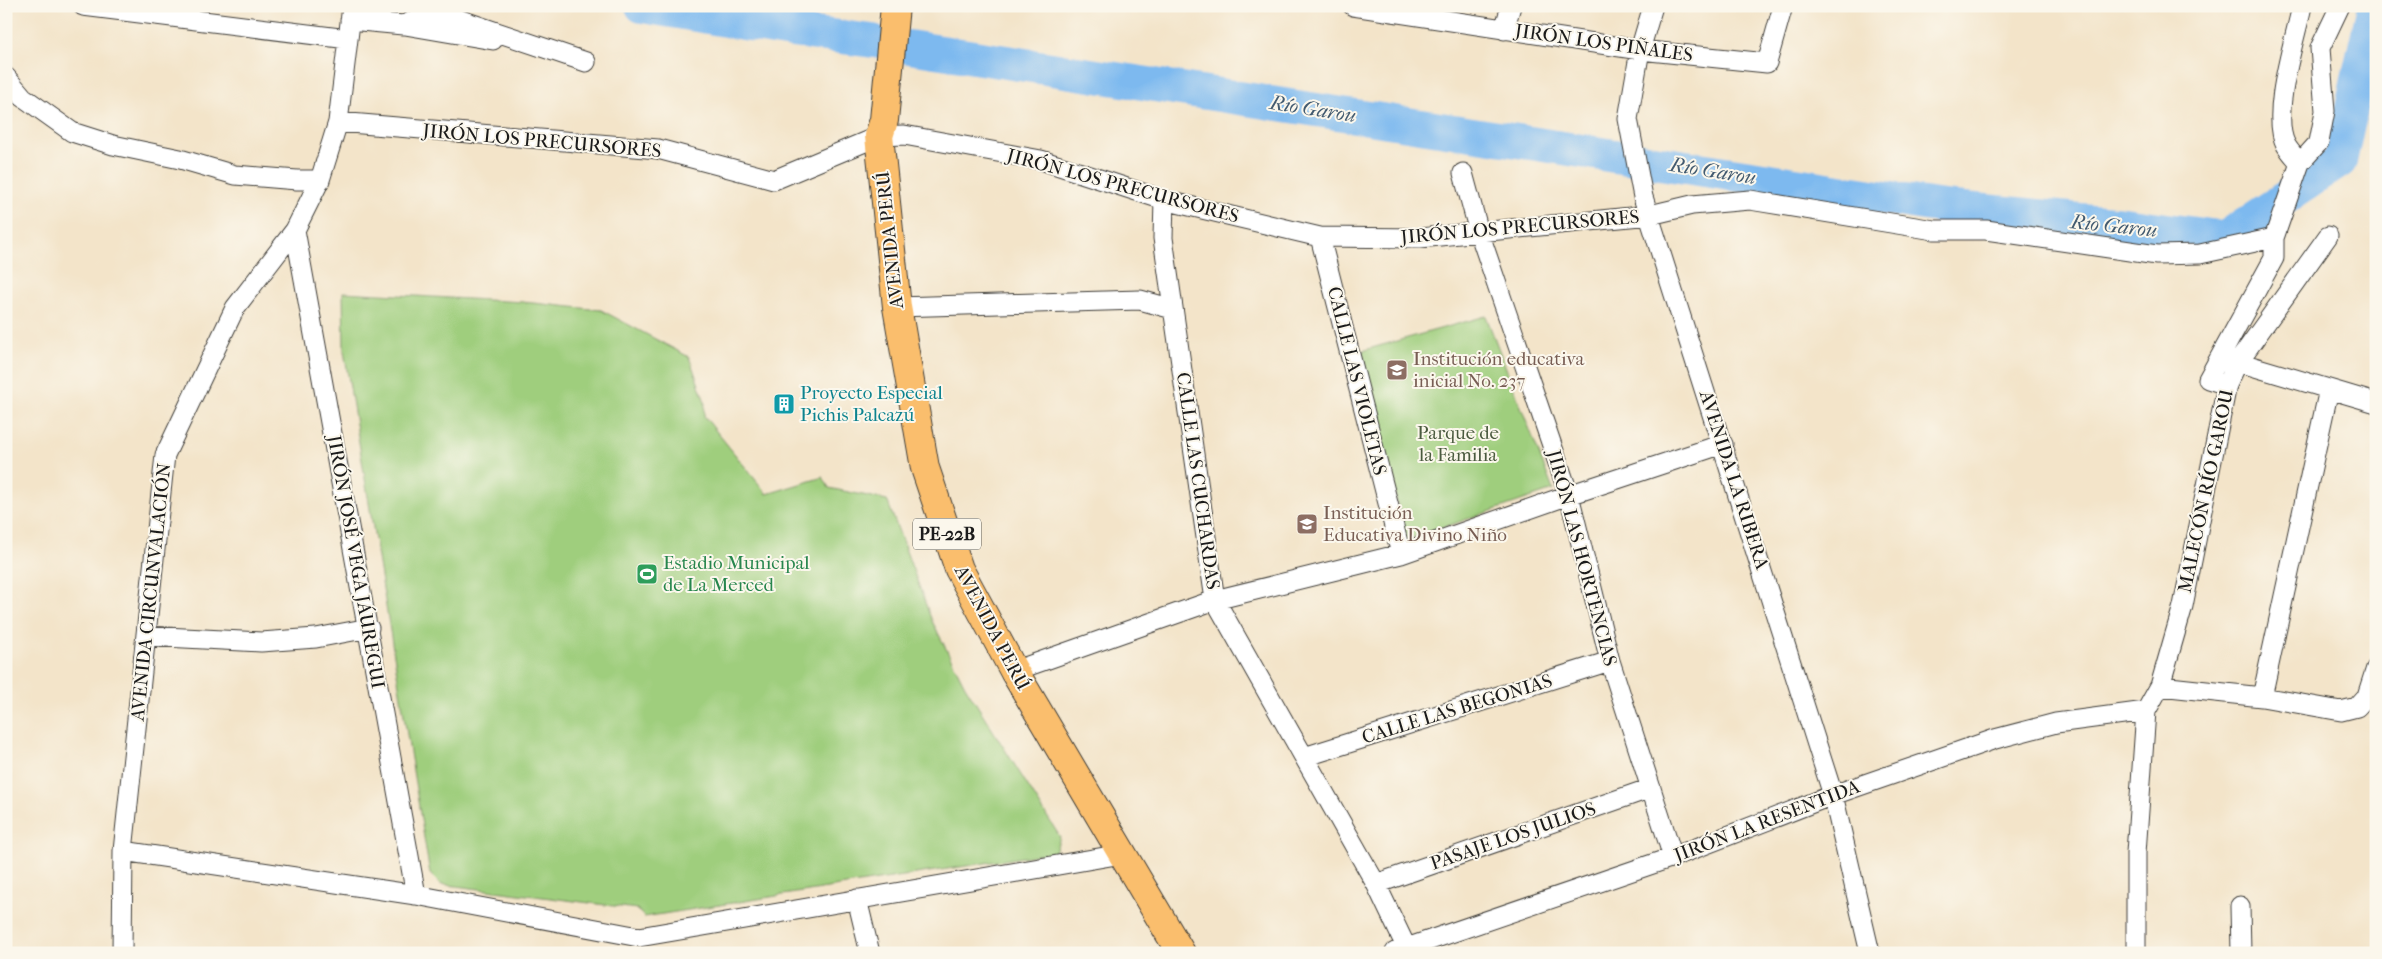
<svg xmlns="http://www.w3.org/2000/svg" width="2382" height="959" font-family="'IM FELL French Canon',serif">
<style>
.green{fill:#9fce7d;stroke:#5e754c}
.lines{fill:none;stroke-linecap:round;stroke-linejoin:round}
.river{stroke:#7db9ef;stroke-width:34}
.minor-casing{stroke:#3c3a36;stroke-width:21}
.trunk-casing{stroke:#3c3a36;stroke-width:30}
.minor{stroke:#fff;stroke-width:19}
.trunk{stroke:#fabe6d;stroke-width:28}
.labels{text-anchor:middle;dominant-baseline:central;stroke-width:4;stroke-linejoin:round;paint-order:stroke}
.shield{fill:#fbf7ec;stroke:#5f5e5a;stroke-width:1}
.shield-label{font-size:18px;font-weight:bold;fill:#1c1c1c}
.street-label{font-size:19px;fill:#1c1c1c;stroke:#fbf7ec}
.education-label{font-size:19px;fill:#785e54;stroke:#fbf7ec;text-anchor:start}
.culture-label{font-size:19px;fill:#0d838f;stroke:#fbf7ec;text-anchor:start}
.park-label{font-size:19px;fill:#4a5a3e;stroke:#fbf7ec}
.leisure-label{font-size:19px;fill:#27864d;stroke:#fbf7ec;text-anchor:start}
.water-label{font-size:20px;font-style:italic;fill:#435b70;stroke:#fbf7ec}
</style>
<rect width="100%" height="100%" fill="#fbf7ec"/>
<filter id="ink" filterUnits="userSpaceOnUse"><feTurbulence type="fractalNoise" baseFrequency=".02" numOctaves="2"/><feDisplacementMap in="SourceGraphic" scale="10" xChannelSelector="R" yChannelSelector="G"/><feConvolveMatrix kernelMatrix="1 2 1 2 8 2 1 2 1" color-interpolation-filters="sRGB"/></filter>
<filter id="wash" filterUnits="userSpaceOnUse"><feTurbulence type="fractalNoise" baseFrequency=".0096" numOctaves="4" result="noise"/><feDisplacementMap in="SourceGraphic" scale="20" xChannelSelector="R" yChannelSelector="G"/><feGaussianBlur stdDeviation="1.12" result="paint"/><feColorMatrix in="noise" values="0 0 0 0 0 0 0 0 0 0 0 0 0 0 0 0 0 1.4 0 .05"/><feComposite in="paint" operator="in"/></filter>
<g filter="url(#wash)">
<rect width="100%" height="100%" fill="#f3e4c9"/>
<path class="green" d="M 343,292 L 523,302 L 601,310 L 689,357 L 705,402 L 704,416 L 767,494 L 823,477 L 829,488 L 887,500 L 932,621 L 965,686 L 1060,837 L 1055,852 L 644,917 L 637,909 L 440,884 L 430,874 L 344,351 Z
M 1486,316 L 1553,490 L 1406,540 L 1361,351 Z"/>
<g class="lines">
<path class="river" d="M 642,6 L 792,31 L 873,41
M 909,47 L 1944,207 L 2124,224 L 2225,238 L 2340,161 L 2374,6"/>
</g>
</g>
<g filter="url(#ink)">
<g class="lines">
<g class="minor-casing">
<path id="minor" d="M 83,6 L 348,39
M 1353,6 L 1640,50 L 1767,63 L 1783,6
M 1653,6 L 1640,50 L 1628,119 L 1643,197 L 1833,795 L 1870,953
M 350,20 L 403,25 L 427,16 L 458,19 L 586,62
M 405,25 L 493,40
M 1504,30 L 1511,6
M 6,77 L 23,97 L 72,132 L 113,145 L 180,159 L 235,175 L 297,180 L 320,180
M 338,122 L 658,149 L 774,180 L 879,136 L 904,135 L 1041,160 L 1164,200 L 1320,237 L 1420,238 L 1650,215 L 1692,205 L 1750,200 L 1934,230 L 1986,230 L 2157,255 L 2200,254 L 2274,238
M 2300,163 C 2296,158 2290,152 2286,145 C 2270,115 2295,40 2302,6
M 1463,173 L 1479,232 L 1569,495 L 1610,661 L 1673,857
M 1164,200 L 1163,238 L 1215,600 L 1376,884 L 1409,953
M 295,230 L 416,895
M 1320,237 L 1401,554
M 897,307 L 1140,300 L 1173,309
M 2238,362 L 2376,403
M 2227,385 L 2208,379 L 2274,258 L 2274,238 L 2300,163 L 2319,142 L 2325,111 L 2320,48 L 2340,6
M 146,636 L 261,642 L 316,638 L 369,628
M 1014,671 L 1215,600 L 1401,554 L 1569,495 L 1723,444
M 2160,686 L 2262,697 L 2341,711 L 2357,707 L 2367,696 L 2376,668
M 2262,697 L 2329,389
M 1304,757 L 1610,661
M 123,851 L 416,895 L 639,937 L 1122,854
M 1376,884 L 1651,788
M 857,899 L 870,953
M 2240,906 L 2241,953
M 1395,952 L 1673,857 L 1833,795 L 1995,739 L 2056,723 L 2146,711
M 122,953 L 123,851 L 165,455 L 235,308 L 295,230 L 320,180 L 338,122 L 352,6
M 2136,953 L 2136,853 L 2146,711 L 2160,686 L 2183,606 L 2227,385 L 2238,362 L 2328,236"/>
</g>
<g class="trunk-casing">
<path id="trunk" d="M 895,6 L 884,120 L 879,136 L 897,307 L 925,468 L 959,569 L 1014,671 L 1181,953"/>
</g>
<use href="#minor" class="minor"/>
<use href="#trunk" class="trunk"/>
</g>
</g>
<defs>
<g id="school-square" transform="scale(1.125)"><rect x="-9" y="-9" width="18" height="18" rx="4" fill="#8d6e63" stroke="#fbf7ec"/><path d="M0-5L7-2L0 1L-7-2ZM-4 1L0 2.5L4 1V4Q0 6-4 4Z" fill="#fff"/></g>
<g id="building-square" transform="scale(1.125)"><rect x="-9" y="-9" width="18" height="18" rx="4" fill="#0f9aa8" stroke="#fbf7ec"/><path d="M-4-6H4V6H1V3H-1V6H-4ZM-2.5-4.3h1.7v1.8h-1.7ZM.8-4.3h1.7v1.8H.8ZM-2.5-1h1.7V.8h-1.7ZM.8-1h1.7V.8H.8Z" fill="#fff"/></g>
<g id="stadium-square" transform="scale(1.125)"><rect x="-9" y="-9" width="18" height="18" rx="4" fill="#2e9e5b" stroke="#fbf7ec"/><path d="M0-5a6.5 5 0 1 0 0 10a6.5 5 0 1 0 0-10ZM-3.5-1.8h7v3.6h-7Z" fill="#fff"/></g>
</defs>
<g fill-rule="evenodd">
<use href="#school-square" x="1397" y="370"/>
<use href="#building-square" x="784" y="404"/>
<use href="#school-square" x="1307" y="524"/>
<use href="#stadium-square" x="647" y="574"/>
</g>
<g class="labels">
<rect class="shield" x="913" y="518.5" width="68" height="31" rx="4"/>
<g class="shield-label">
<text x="947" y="534">PE-22B</text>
</g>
<g class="street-label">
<text transform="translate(1604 43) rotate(8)">JIRÓN LOS PIÑALES</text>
<text transform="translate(542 141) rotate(5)">JIRÓN LOS PRECURSORES</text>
<text transform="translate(1123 186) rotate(15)">JIRÓN LOS PRECURSORES</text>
<text transform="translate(1520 227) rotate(-5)">JIRÓN LOS PRECURSORES</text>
<text transform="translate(890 240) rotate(-96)">AVENIDA PERÚ</text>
<text transform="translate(1357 381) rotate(76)">CALLE LAS VIOLETAS</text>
<text transform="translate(1734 480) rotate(72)">AVENIDA LA RIBERA</text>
<text transform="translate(1198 481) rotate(82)">CALLE LAS CUCHARDAS</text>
<text transform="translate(2206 491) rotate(-78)">MALECÓN RÍO GAROU</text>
<text transform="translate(1582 558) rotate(75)">JIRÓN LAS HORTENCIAS</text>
<text transform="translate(356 562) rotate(80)">JIRÓN JOSÉ VEGA JÁUREGUI</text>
<text transform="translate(151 592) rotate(-84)">AVENIDA CIRCUNVALACIÓN</text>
<text transform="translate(992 628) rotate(62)">AVENIDA PERÚ</text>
<text transform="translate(1457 709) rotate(-17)">CALLE LAS BEGONIAS</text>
<text transform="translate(1767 821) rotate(-21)">JIRÓN LA RESENTIDA</text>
<text transform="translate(1513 836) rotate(-19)">PASAJE LOS JULIOS</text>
</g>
<g class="education-label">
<text x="1413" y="359">Institución educativa<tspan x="1413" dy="22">inicial No. 237</tspan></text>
<text x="1323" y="513">Institución<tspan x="1323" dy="22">Educativa Divino Niño</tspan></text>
</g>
<g class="culture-label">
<text x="800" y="393">Proyecto Especial<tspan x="800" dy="22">Pichis Palcazú</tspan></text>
</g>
<g class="park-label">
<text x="1458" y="433">Parque de<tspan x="1458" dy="22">la Familia</tspan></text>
</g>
<g class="leisure-label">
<text x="663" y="563">Estadio Municipal<tspan x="663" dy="22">de La Merced</tspan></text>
</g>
<g class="water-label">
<text transform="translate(1313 109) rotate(9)">Río Garou</text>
<text transform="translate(1713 171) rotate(9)">Río Garou</text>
<text transform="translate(2114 226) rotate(6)">Río Garou</text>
</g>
</g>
<rect width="2382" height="959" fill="none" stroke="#fbf7ec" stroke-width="25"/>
</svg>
